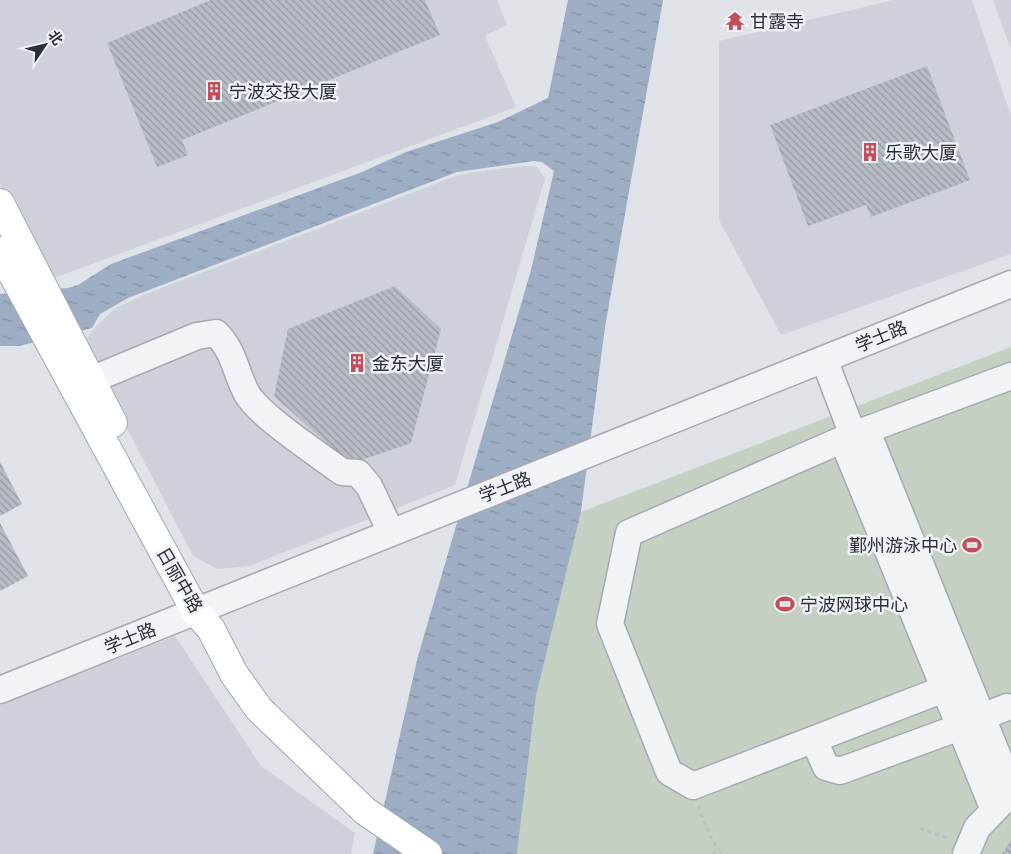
<svg xmlns="http://www.w3.org/2000/svg" width="1011" height="854" font-family="'Archivo Narrow','Noto Sans SC',sans-serif">
<style>
.built{fill:#ced1d9}
.green{fill:#c4d0c1}
.water{fill:url(#water-ripples)}
.building{fill:url(#building-back-hatch)}
.lines{fill:none;stroke-linecap:round;stroke-linejoin:round}
.minor-casing{stroke:#a5a9b1;stroke-width:29}
.major-casing{stroke:#a0a6b2;stroke-width:30}
.path{stroke:#bec0c6;stroke-width:3;stroke-dasharray:4 4;stroke-linecap:butt}
.minor{stroke:#f2f3f6;stroke-width:26}
.major{stroke:#fff;stroke-width:28}
.labels{text-anchor:middle;dominant-baseline:central;stroke-width:5;stroke-linejoin:round;paint-order:stroke}
.poi-label{font-size:18px;fill:#2a2f3d;stroke:#eff1f5;text-anchor:start}
.street-label{font-size:18px;fill:#2a2f3d;stroke:#eff1f5}
</style>
<defs>
<pattern id="water-ripples" width="26" height="14" patternUnits="userSpaceOnUse" patternTransform="scale(1.25)"><rect width="26" height="14" fill="#9daec4"/><path d="M2 4q2-2 4 0t4 0M15 11q2-2 4 0t4 0" fill="none" stroke="#808ea0"/></pattern>
<pattern id="building-back-hatch" width="6" height="6" patternUnits="userSpaceOnUse" patternTransform="scale(1.25)"><rect width="6" height="6" fill="#b7bbc3"/><path d="M-1 5l2 2M0 0l6 6M5-1l2 2" fill="none" stroke="#9598a0"/></pattern>
</defs>
<rect width="100%" height="100%" fill="#dfe2e7"/>
<path class="built" d="M 0,0 L 497,0 L 507,25 L 485,36 L 516,107 L 46,281 L 0,184 Z
M 894,0 L 972,0 L 1011,116 L 1011,254 L 781,335 L 719,220 L 719,41 Z
M 993,0 L 1011,0 L 1011,49 Z
M 526,166 L 537,167 L 545,178 L 455,485 L 249,566 L 218,569 L 193,556 L 83,343 L 97,325 L 116,308 L 146,294 L 456,176 L 474,172 Z
M 175,636 L 261,766 L 355,833 L 351,854 L 0,854 L 0,705 Z"/>
<path class="green" d="M 1011,347 L 1011,854 L 517,854 L 536,696 L 581,512 Z"/>
<path class="water" d="M 568,0 L 663,0 L 605,327 L 581,512 L 536,696 L 517,854 L 373,854 L 418,656 L 531,270 L 554,171 L 542,162 L 534,161 L 457,172 L 128,298 L 100,314 L 92,328 L 19,346 L 0,346 L 0,294 L 68,288 L 78,285 L 111,264 L 362,172 L 406,152 L 498,122 L 548,98 Z"/>
<path class="building" d="M 211,0 L 425,0 L 440,35 L 182,140 L 188,155 L 157,167 L 107,43 Z
M 927,66 L 970,180 L 871,217 L 866,205 L 808,226 L 770,125 Z
M 395,286 L 441,329 L 411,443 L 350,464 L 274,396 L 288,329 Z
M 0,462 L 22,504 L 0,516 Z
M 0,523 L 28,576 L 0,591 Z
M 1011,840 L 1011,854 L 1002,854 Z"/>
<g class="lines">
<g class="minor-casing">
<path id="minor" d="M 824,359 L 853,435
M 91,380 L 197,336 L 216,333 C 235,352 235,372 247,394 C 261,417 318,454 342,472 L 358,473 L 369,486 L 391,532
M 944,689 L 693,786 L 669,772 L 610,624 L 629,533 L 853,435 L 1011,376
M 0,690 L 1011,284
M 982,717 L 1007,707
M 814,740 L 826,767 L 840,771 L 960,727
M 994,810 L 846,448 L 853,435 L 870,439 L 1011,789
M 966,854 L 977,828 L 1005,799"/>
</g>
<g class="major-casing">
<path id="major" d="M 0,203 L 113,423
M 0,251 L 196,612 L 211,629 L 234,674 L 259,709 L 365,811 L 428,854"/>
</g>
<path class="path" d="M 698,806 L 712,840 L 722,854
M 920,828 L 950,839
M 713,854 L 719,849"/>
<use href="#minor" class="minor"/>
<use href="#major" class="major"/>
</g>
<defs>
<g id="temple-bare" transform="scale(1.5)"><path d="M0-6L5-2H3V0L6.5 2.5H4V6H1.5V3h-3V6H-4V2.5H-6.5L-3 0V-2H-5Z" fill="#c24e59" stroke="#eff1f5" stroke-width="2.5" paint-order="stroke"/></g>
<g id="building-bare" transform="scale(1.5)"><path d="M-4-6H4V6H1V3H-1V6H-4ZM-2.5-4.3h1.7v1.8h-1.7ZM.8-4.3h1.7v1.8H.8ZM-2.5-1h1.7V.8h-1.7ZM.8-1h1.7V.8H.8Z" fill="#c24e59" stroke="#eff1f5" stroke-width="2.5" paint-order="stroke"/></g>
<g id="stadium-bare" transform="scale(1.5)"><path d="M0-5a6.5 5 0 1 0 0 10a6.5 5 0 1 0 0-10ZM-3.5-1.8h7v3.6h-7Z" fill="#c24e59" stroke="#eff1f5" stroke-width="2.5" paint-order="stroke"/></g>
</defs>
<g fill-rule="evenodd">
<use href="#temple-bare" x="735" y="21"/>
<use href="#building-bare" x="214" y="91"/>
<use href="#building-bare" x="870" y="152"/>
<use href="#building-bare" x="357" y="363"/>
<use href="#stadium-bare" x="972" y="545"/>
<use href="#stadium-bare" x="785" y="604"/>
</g>
<g class="labels">
<g class="poi-label">
<text x="750" y="21">甘露寺</text>
<text x="229" y="91">宁波交投大厦</text>
<text x="885" y="152">乐歌大厦</text>
<text x="372" y="363">金东大厦</text>
<text x="957" y="545" text-anchor="end">鄞州游泳中心</text>
<text x="800" y="604">宁波网球中心</text>
</g>
<g class="street-label">
<text transform="translate(881 336) rotate(-22)">学士路</text>
<text transform="translate(505 487) rotate(-21)">学士路</text>
<text transform="translate(180 580) rotate(60)">日丽中路</text>
<text transform="translate(130 638) rotate(-22)">学士路</text>
</g>
</g>
<g transform="translate(45 45) rotate(55)" stroke="#eff1f5" stroke-width="4" paint-order="stroke">
<path d="M0-4L9 19L0 12L-9 19Z" fill="#2a2f3d"/>
<text y="-8" font-size="14" font-weight="bold" text-anchor="middle" fill="#2a2f3d">北</text>
</g>
</svg>
